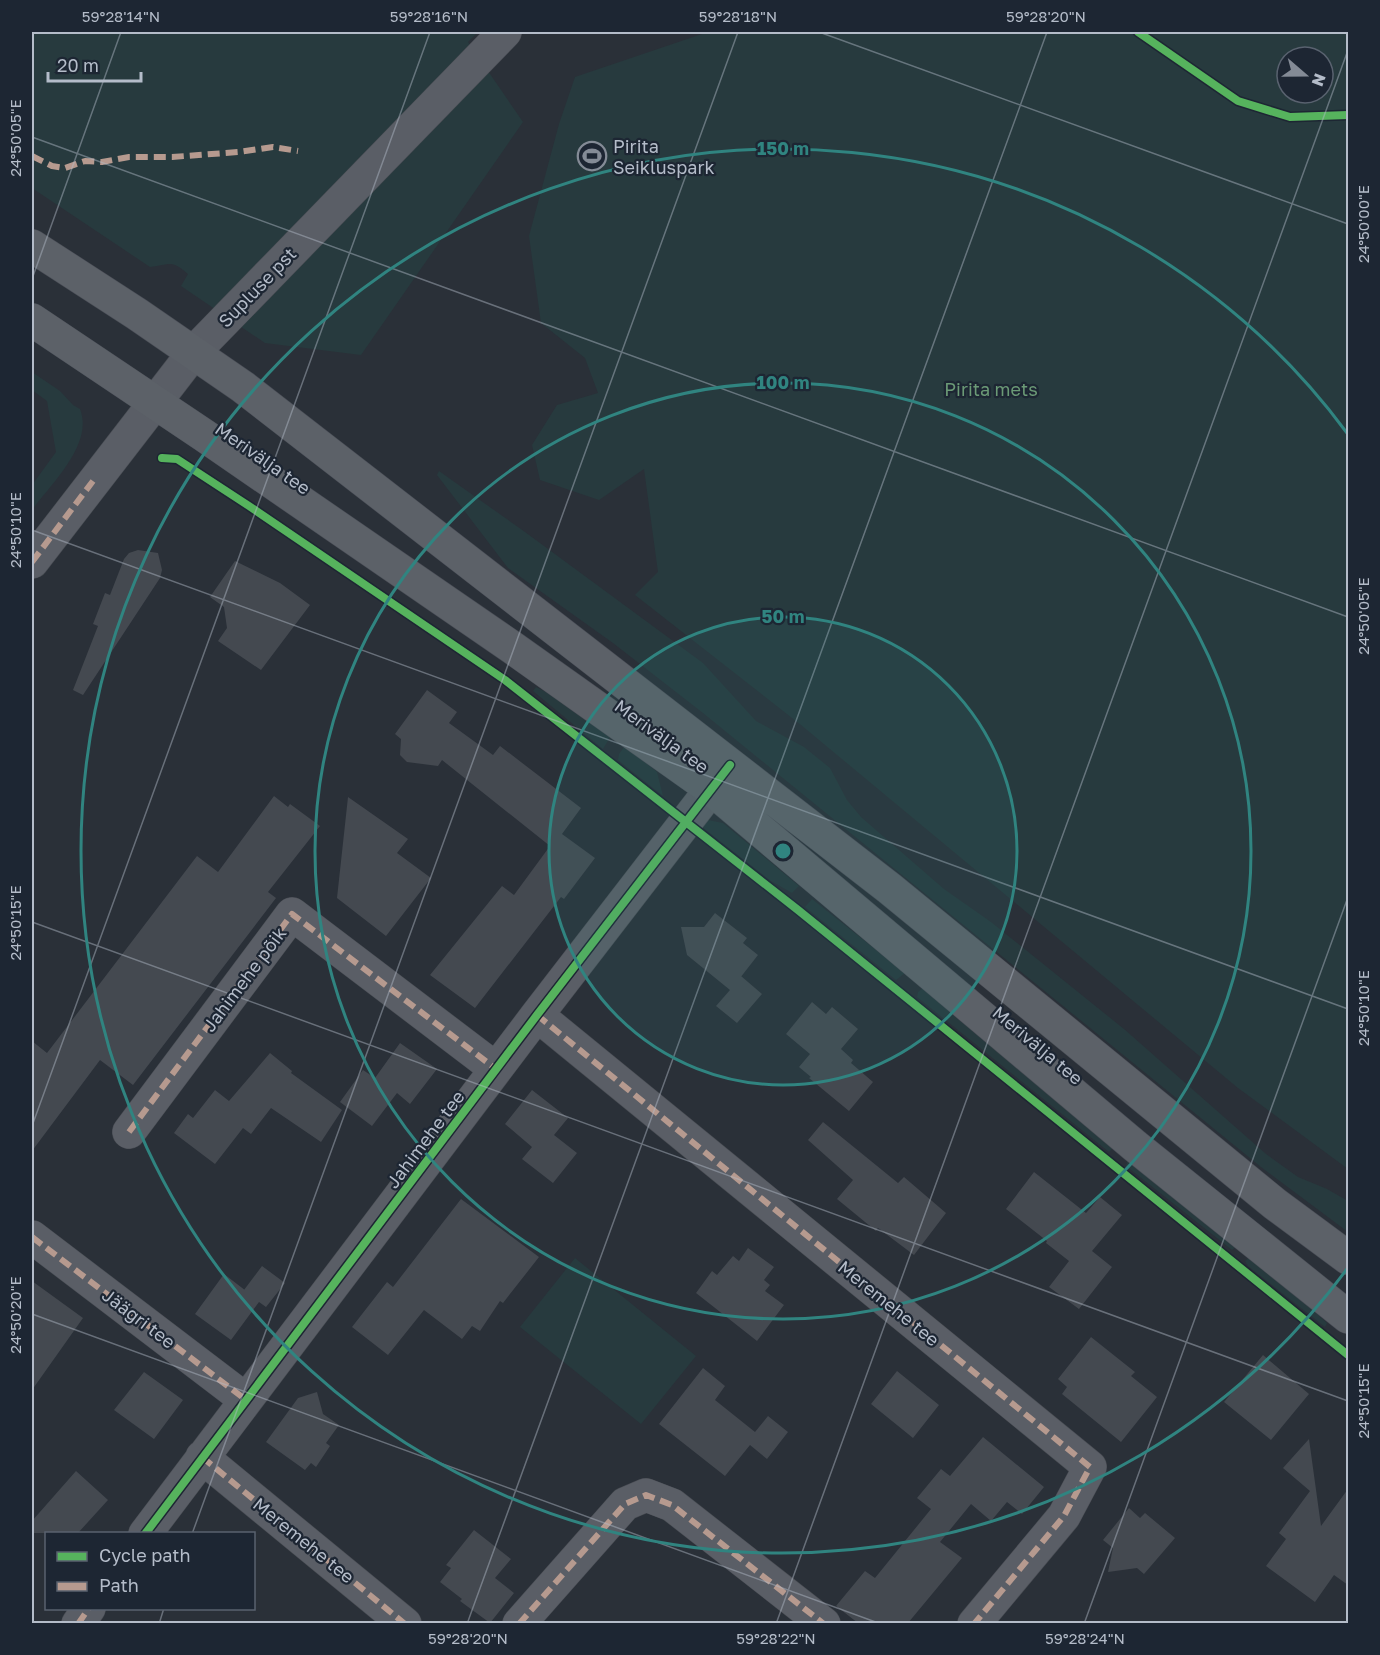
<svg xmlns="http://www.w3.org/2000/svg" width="1380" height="1655" font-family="'Golos Text',sans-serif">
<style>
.green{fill:#273a3e;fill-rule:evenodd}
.building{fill:#444950}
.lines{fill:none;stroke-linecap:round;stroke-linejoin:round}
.minor-casing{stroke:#484c53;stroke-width:34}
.major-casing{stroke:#484c55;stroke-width:34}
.minor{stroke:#5a5e66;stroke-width:33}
.major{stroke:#5c6168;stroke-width:33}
.quiet{stroke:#b69a8f;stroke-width:6;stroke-dasharray:12 6;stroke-linecap:butt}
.cycleway-casing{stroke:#1d2633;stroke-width:11}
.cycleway{stroke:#56b35d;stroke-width:8}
.ticks{fill:none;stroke:#b4bcc9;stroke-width:1.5;stroke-opacity:0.45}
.ring{fill:none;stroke:#308480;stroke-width:3}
.labels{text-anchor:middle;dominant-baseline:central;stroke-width:4.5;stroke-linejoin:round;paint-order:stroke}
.poi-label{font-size:18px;fill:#b4bcc9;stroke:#1d2633;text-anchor:start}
.street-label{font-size:18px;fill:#b4bcc9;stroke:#1d2633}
.park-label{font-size:18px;fill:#6b9a76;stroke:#1d2633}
.centre{fill:#308480;stroke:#1d2633;stroke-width:3}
.ring-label{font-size:18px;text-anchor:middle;font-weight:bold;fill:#308480;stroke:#1d2633;stroke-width:4.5;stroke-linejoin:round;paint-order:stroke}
.neatline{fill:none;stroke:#b4bcc9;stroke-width:2}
.ticks-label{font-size:15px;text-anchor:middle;fill:#b4bcc9}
</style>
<rect width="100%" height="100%" fill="#2a3038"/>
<path class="green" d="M 32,32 L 478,32 L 468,42 L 523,122 L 361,355 L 265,343 L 181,286 L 188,274 C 170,259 171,265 150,267 L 32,188 Z
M 708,32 L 1348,32 L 1348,1169 L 1238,1088 L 801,725 L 635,595 L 658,572 L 644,469 L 599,500 L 540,480 L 532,445 L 557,405 L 598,393 L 585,358 L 541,323 L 529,236 L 559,124 L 575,77 ZM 1287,57 L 1323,57 L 1323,93 L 1287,93 Z
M 32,372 L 60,391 L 73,405 L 80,409 C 94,444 51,484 32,510 L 32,485 L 56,452 L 47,401 L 32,390 Z
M 439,471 L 525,532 L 703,663 L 756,721 L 804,747 L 830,768 L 847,800 L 861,817 L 944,889 L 991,922 L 1124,1029 L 1266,1154 L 1298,1177 L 1327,1189 L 1348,1201 L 1348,1232 L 1261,1167 L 703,713 L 613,643 L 508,568 L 437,475 Z
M 536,687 L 554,696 L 610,737 L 603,749 L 533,691 Z
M 625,746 L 657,772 L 663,796 L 618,760 L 619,754 Z
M 708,820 L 723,823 L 799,886 L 792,893 L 771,881 L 702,827 L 700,823 Z
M 812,899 L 905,973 L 896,980 L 805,907 Z
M 924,987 L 1116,1145 L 1109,1152 L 917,997 L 918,992 Z
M 1128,1160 L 1237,1246 L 1232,1250 L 1126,1166 Z
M 1252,1255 L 1327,1323 L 1325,1327 L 1248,1266 L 1245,1261 Z
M 575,1258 L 696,1356 L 641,1424 L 520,1327 Z"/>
<path class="building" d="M 138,550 L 158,553 L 162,570 L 160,578 L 83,695 L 73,690 L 98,626 L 93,624 L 105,593 L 110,595 L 124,559 L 129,553 Z
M 235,561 L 280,583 L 310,605 L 261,670 L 218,641 L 227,628 L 224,607 L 210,597 Z
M 427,690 L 457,712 L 449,723 L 493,755 L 500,746 L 581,808 L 562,834 L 595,858 L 564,899 L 561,897 L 475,1008 L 430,975 L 502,886 L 514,895 L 550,846 L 442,760 L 438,766 L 407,762 L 400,755 L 401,739 L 395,734 Z
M 274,796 L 288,807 L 290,804 L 320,826 L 268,892 L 276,898 L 133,1085 L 100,1060 L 32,1151 L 32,1041 L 47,1053 L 197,856 L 218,872 Z
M 348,797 L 408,839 L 397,853 L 431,878 L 386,936 L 337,898 Z
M 715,913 L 747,938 L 743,943 L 758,955 L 733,987 L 741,976 L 762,994 L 737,1023 L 716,1006 L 730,990 L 687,955 L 681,927 L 704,927 Z
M 812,1002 L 826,1014 L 832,1007 L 858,1029 L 841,1049 L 853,1060 L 851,1063 L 873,1082 L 849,1111 L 809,1078 L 811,1077 L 799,1067 L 810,1054 L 786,1034 Z
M 400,1043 L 437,1069 L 410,1104 L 397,1093 L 372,1126 L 340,1102 L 363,1070 L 375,1078 Z
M 270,1053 L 292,1071 L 291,1073 L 342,1110 L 321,1142 L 271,1108 L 251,1134 L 243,1128 L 215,1164 L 174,1133 L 188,1114 L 193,1118 L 215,1090 L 229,1101 Z
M 532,1090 L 568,1118 L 554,1135 L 577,1153 L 553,1183 L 522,1159 L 532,1147 L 505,1124 Z
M 823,1122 L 898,1183 L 904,1177 L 946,1213 L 914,1255 L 878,1228 L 876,1231 L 837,1199 L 853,1180 L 808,1140 Z
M 1034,1172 L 1086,1213 L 1100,1197 L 1122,1215 L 1092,1251 L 1112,1267 L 1079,1309 L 1049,1287 L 1069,1261 L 1046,1243 L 1047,1241 L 1006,1209 Z
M 461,1199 L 539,1257 L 503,1303 L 500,1301 L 480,1331 L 472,1326 L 462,1339 L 424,1310 L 388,1355 L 352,1327 L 387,1282 L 393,1287 Z
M 748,1248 L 774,1267 L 764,1280 L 770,1285 L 765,1291 L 784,1305 L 757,1341 L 696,1293 L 712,1271 L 717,1275 L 733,1256 L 739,1261 Z
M 262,1266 L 285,1283 L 266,1307 L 259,1302 L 231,1340 L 195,1314 L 224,1274 L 250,1294 L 244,1290 Z
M 32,1281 L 83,1318 L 32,1390 Z
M 1091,1337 L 1135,1372 L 1131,1376 L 1157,1397 L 1121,1442 L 1062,1394 L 1067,1387 L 1058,1379 Z
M 1263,1355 L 1309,1394 L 1271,1440 L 1224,1402 Z
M 703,1368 L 725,1386 L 715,1400 L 755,1432 L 768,1416 L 788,1432 L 767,1459 L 750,1445 L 725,1476 L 659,1424 Z
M 897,1371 L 939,1405 L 913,1438 L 871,1404 Z
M 144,1372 L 183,1400 L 154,1439 L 114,1410 Z
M 317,1392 L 323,1414 L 339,1425 L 326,1443 L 330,1446 L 316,1467 L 311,1463 L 305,1470 L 266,1442 L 298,1398 Z
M 983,1437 L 1044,1487 L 1022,1514 L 1007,1502 L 991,1521 L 971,1504 L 940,1542 L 962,1558 L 908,1623 L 858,1623 L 836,1606 L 865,1571 L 875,1578 L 931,1509 L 917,1498 L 941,1469 L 950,1476 Z
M 1309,1439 L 1321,1526 L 1348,1489 L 1348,1585 L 1334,1575 L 1315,1602 L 1266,1566 L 1286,1539 L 1279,1533 L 1310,1491 L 1283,1468 Z
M 76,1471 L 108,1500 L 78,1533 L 32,1533 L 32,1521 Z
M 1129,1508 L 1140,1518 L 1145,1513 L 1175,1538 L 1144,1574 L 1137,1568 L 1108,1572 L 1113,1548 L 1103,1540 Z
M 474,1530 L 511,1559 L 495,1578 L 514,1593 L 490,1623 L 460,1601 L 462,1599 L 440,1582 L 451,1568 L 446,1565 Z"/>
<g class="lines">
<g class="minor-casing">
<path id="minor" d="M 32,562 L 194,352 L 505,32
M 537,1015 L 1090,1467 L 1064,1516 L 974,1624
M 129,1132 L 292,914 L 496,1069
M 32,1237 L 246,1400
M 202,1457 L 405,1624
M 145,1534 L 537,1015 L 729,766
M 78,1624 L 89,1608
M 519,1624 L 625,1504 L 646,1495 L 672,1505 L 824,1624"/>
</g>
<g class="major-casing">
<path id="major" d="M 32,246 L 137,314 L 243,387 L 889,888 L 1275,1204 L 1348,1258
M 32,320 L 205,436 L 513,648 L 710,788 L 1135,1146 L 1348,1317"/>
</g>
<use href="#minor" class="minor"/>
<use href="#major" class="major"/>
<path class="quiet" d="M 32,156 L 52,166 L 65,168 L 85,161 L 102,162 L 129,157 L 172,157 L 239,152 L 273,147 L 298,151
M 32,562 L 93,481
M 537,1015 L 1090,1467 L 1064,1516 L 974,1624
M 129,1132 L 292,914 L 496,1069
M 32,1237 L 246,1400
M 202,1457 L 405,1624
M 78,1624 L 89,1608
M 519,1624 L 625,1504 L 646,1495 L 672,1505 L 824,1624"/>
<g class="cycleway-casing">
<path id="cycleway" d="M 1138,32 L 1238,101 L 1290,117 L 1348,115
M 162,458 L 177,459 L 249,506 L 505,680 L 798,910 L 1348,1355
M 145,1534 L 537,1015 L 730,765"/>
</g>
<use href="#cycleway" class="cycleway"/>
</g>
<path class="ticks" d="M 819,32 L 1348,224M 32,137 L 1348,617M 32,279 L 121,32M 32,530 L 1348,1009M 32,922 L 1348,1401M 32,1126 L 430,32M 32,1314 L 881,1624M 192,1534 L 738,32M 159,1624 L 164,1608M 467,1624 L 1047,32M 776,1624 L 1348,50M 1084,1624 L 1348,897"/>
<circle cx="783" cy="851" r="234" fill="#308480" fill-opacity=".12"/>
<g class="ring">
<circle cx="783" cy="851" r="234"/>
<circle cx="783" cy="851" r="468"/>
<path d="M1347 1269A702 702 0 1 1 1347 433"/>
</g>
<defs>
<g id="stadium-ring" transform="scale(1.5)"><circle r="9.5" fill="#1d2633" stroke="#848b96" stroke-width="1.5"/><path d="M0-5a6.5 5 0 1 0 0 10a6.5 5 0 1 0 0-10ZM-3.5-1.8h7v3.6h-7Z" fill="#848b96"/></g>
</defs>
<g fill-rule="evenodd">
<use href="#stadium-ring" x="592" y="156"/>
</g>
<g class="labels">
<g class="poi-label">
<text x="613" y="146">Pirita<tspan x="613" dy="21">Seikluspark</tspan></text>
</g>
<g class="street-label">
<text transform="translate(257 287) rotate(-46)">Supluse pst</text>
<text transform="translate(263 458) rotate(35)">Merivälja tee</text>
<text transform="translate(662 736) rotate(36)">Merivälja tee</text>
<text transform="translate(244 979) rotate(-53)">Jahimehe põik</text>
<text transform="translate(1038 1045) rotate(40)">Merivälja tee</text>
<text transform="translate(425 1139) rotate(-53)">Jahimehe tee</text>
<text transform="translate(889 1303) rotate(39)">Meremehe tee</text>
<text transform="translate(139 1318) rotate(37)">Jäägri tee</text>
<text transform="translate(304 1540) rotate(39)">Meremehe tee</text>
</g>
<g class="park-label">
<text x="991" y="389">Pirita mets</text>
</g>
</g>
<circle cx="783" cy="851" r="9" class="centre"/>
<g class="ring-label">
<text x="783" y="155">150 m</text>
<text x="783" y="389">100 m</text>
<text x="783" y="623">50 m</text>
</g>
<rect width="1380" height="1655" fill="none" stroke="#1d2633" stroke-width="66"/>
<rect x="45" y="1532" width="210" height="78" fill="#1d2633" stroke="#59626f" stroke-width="1.5"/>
<rect x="57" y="1552" width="30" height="9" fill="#56b35d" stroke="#59626f" stroke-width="1.5"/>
<text x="99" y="1562" font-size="18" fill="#b4bcc9">Cycle path</text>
<rect x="57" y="1582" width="30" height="9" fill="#b69a8f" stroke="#59626f" stroke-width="1.5"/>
<text x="99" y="1592" font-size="18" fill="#b4bcc9">Path</text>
<g transform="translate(1305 75) rotate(110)"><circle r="28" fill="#1d2633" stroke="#59626f" stroke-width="1.5"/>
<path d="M0-4.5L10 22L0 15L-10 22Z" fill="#848b96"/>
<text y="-9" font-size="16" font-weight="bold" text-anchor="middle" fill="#b4bcc9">N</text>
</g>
<path d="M48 72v9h93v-9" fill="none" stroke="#b4bcc9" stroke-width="3"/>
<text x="57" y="72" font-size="18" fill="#b4bcc9" stroke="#1d2633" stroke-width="4.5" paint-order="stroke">20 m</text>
<rect x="33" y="33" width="1314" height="1589" class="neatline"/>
<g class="ticks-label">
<text x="121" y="22">59°28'14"N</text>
<text x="429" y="22">59°28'16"N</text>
<text x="738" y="22">59°28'18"N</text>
<text x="1046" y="22">59°28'20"N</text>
<text transform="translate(16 138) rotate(-90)" y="5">24°50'05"E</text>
<text transform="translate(1364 224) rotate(-90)" y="5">24°50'00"E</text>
<text transform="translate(16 530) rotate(-90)" y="5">24°50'10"E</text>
<text transform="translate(1364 616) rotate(-90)" y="5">24°50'05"E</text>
<text transform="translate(16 923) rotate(-90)" y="5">24°50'15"E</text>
<text transform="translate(1364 1008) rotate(-90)" y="5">24°50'10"E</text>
<text transform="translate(16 1315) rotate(-90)" y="5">24°50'20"E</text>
<text transform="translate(1364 1401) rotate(-90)" y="5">24°50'15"E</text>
<text x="468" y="1644">59°28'20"N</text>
<text x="776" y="1644">59°28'22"N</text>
<text x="1085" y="1644">59°28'24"N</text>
</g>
</svg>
